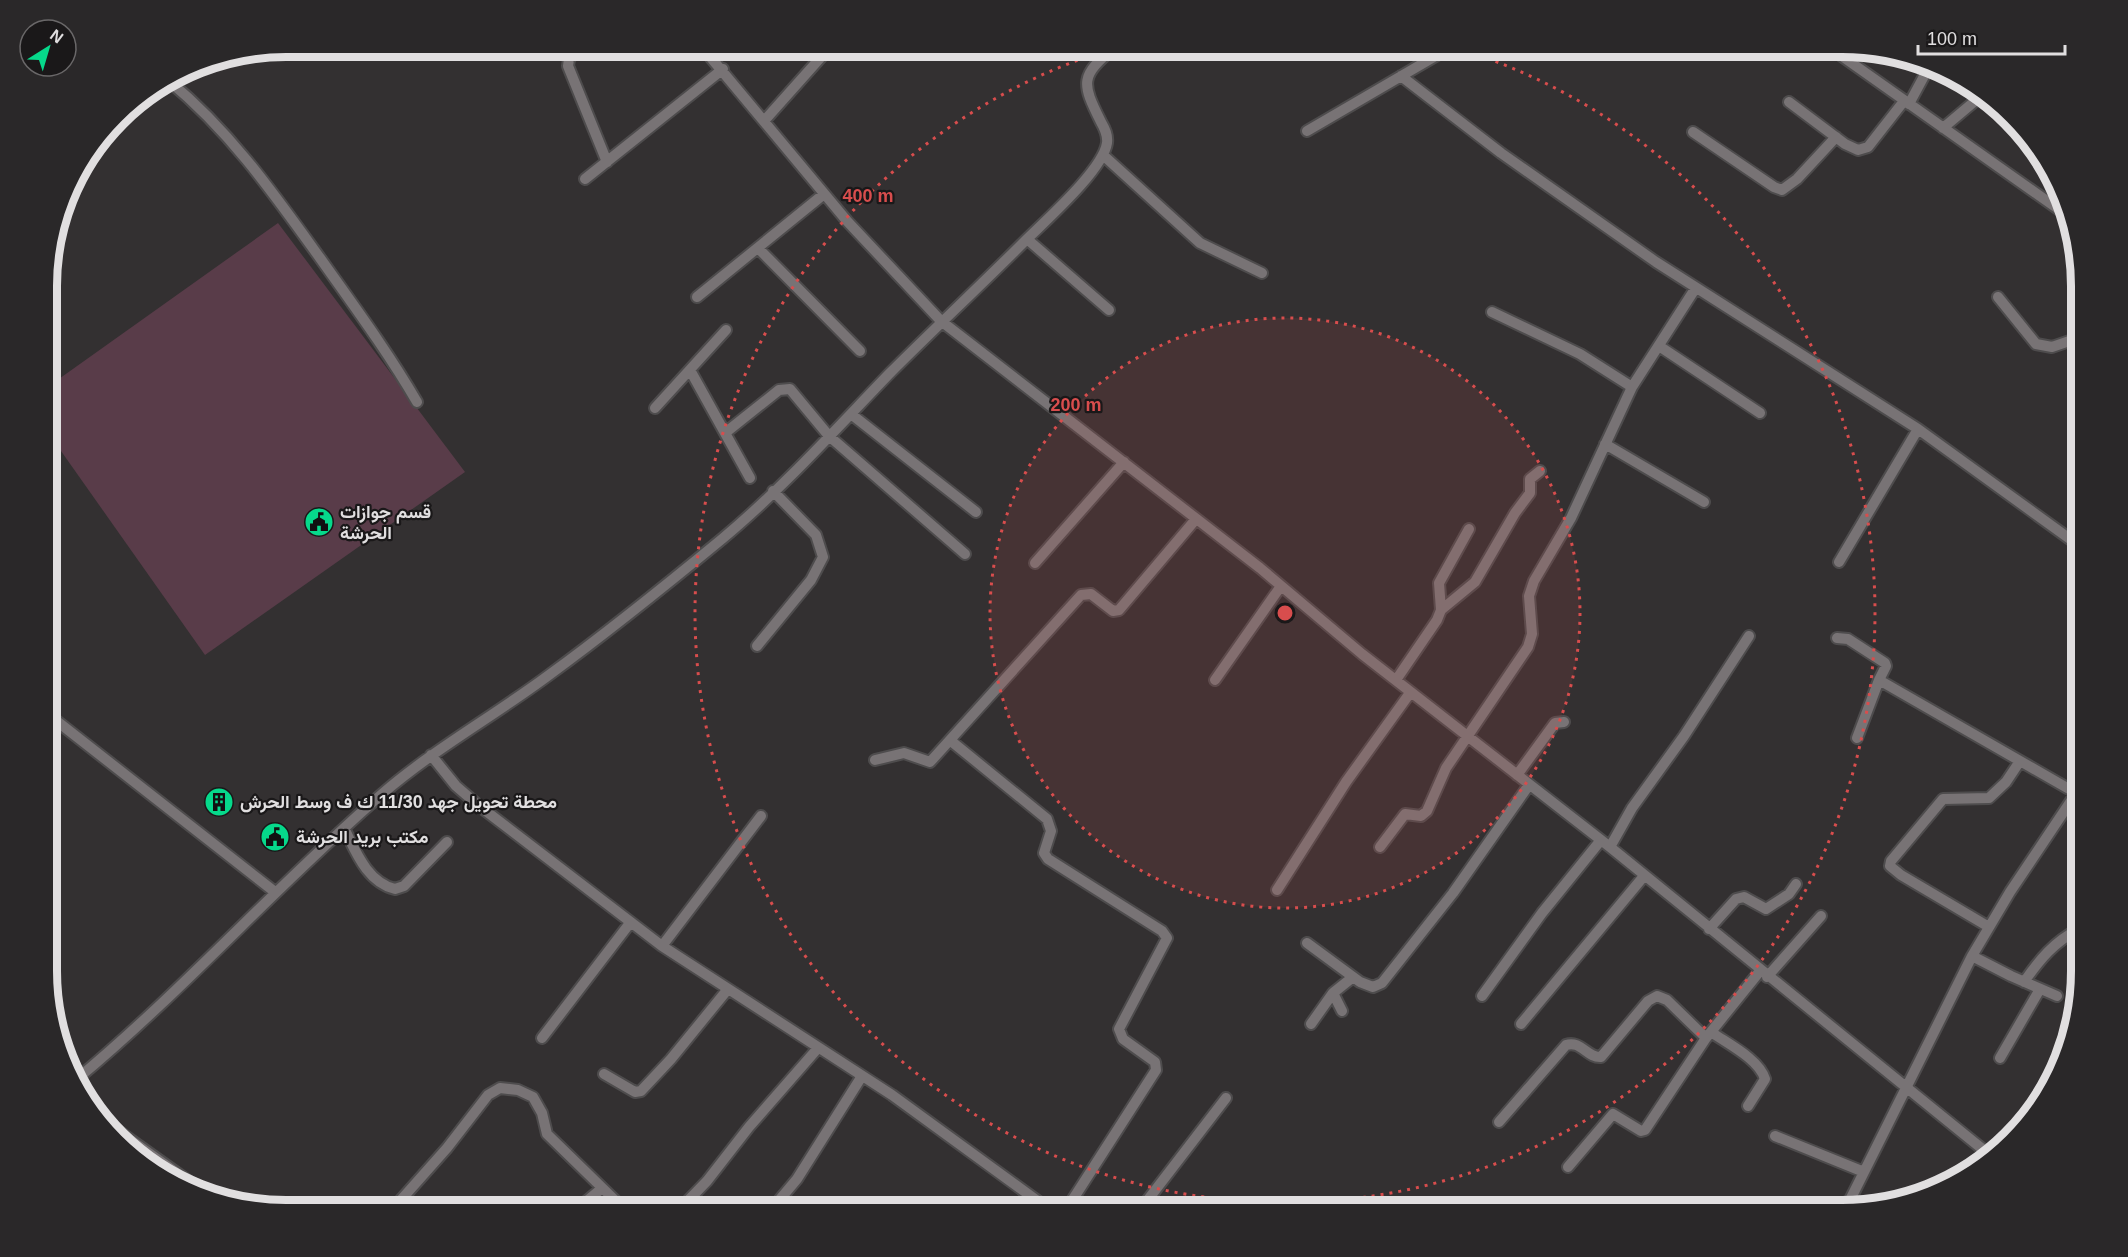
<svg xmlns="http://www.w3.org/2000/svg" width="2128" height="1257" font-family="Arial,Vazirmatn,sans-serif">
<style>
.green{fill:#593c49}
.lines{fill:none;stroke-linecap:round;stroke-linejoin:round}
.minor-casing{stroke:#4e4c4d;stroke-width:14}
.minor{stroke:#787375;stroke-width:10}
.ring{fill:none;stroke:#d84d4d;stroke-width:3;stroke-dasharray:3 6}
.labels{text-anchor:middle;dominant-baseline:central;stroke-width:4.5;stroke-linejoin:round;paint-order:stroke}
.poi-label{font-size:18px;font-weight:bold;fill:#e1dfe0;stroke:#1a1819;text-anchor:start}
.rim{fill:none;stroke:#e1dfe0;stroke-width:8}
.centre{fill:#d84d4d;stroke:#1a1819;stroke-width:3}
.ring-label{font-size:18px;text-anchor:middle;font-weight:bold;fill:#d84d4d;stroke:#1a1819;stroke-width:4.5;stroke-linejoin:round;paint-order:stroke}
</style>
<rect width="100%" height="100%" fill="#333031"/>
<path class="green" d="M 278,223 L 465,472 L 205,655 L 49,434 L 49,386 Z"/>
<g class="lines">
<g class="minor-casing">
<path id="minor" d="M 579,47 L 569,59 L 568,66 L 607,162
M 702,47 L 847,221 L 941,321 L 1260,568 L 1362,654 L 1610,847 L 1991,1156
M 1829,47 L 2071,218
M 1401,76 L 1501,153 L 1656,262 L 1918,429 L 2081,547
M 169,81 C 230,131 274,194 320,258 C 354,306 388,352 417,402
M 1789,102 L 1845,144 L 1858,150 L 1868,147 L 1904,101
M 1909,104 L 1930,65
M 765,120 L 830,47
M 1943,128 L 1981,96
M 1307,131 L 1451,47
M 1693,132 L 1774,187 L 1782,190 L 1797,179 L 1836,137
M 1103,155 L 1200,243 L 1262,273
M 585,179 L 723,69
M 1027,239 L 1109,310
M 758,248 L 860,351
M 697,297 L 824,194
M 1998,297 L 2036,344 L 2052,347 L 2081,337
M 1492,312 L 1580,354 L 1632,387
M 1659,346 L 1760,413
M 690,370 L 750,478
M 655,408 L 726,330
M 851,414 L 976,512
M 725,433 L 779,390 L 790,389 L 829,436 L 965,554
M 1605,444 L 1704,502
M 1839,562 L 1918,429
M 1035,563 L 1124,462
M 1441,610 L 1475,582 L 1515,513 L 1530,493 L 1530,479 L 1540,471
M 1837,638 L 1848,639 L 1885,663 L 1886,666 L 1879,680 L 2076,793
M 757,646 L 811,580 L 823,557 L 816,535 L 773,491
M 1215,680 L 1281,586
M 1396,680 L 1437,620 L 1441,610 L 1439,583 L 1469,529
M 49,715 L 275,892
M 1857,738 L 1879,680
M 951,741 L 1047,819 L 1051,831 L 1044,853 L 1048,859 L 1162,931 L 1167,938 L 1119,1029 L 1123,1039 L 1155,1062 L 1156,1070 L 1066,1210
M 431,755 L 456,786 L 478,805 L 662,946 L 892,1095 L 1050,1210
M 875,760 L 904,753 L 930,762 L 1081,595 L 1091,594 L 1113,611 L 1119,610 L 1196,519
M 1517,775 L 1555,723 L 1564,722
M 344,828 C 356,852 367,882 395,889 L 404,886 L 447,842
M 1380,847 L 1405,814 L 1421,816 L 1427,811 L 1446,768 L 1528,647 L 1532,634 L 1529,596 L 1534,581 L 1571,518 L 1632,387 L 1695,289
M 1610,847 L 1632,808 L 1684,736 L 1749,636
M 1277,890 L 1346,782 L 1410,693
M 1989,927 L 1901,875 L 1890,866 L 1891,861 L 1943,799 L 1989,798 L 2006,782 L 2020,761
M 1709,929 L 1736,899 L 1744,897 L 1766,909 L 1789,894 L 1796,884
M 1307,943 L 1360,982 L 1373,987 L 1382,983 L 1453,893 L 1529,785
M 662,946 L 761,816
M 1972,956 L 2011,976 L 2057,996
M 1767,977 L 1821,916
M 2024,982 C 2040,959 2054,942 2079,929
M 1482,996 L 1542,913 L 1601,840
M 1342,1011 L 1333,993 L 1353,977
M 1311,1024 L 1333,993
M 1521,1024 L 1644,876
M 1711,1032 C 1728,1044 1759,1059 1765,1079 L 1748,1106
M 542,1038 L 630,923
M 2000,1058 L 2040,989
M 604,1074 L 635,1092 L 641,1091 L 671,1059 L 728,989
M 77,1079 C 184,990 277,885 382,794 C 434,749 494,716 549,675 C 608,632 665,586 722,539 C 782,489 835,430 889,374 C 934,329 980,286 1025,241 C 1045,221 1103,170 1107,143 C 1108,135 1105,129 1101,122 C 1081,82 1080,76 1115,47
M 1499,1122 L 1566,1045 C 1581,1040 1587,1058 1601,1057 L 1648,1001 L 1657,996 L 1667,1000 L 1706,1038 L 1760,971
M 107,1123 L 212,1198
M 1775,1136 L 1864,1172
M 1568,1167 L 1613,1114 L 1641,1131 L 1645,1130 L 1706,1038
M 392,1210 L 447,1148 L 488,1095 L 500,1088 L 518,1090 L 533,1097 L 542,1113 L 547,1134 L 625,1210
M 576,1210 L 601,1189
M 679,1210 L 707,1181 L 749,1127 L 818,1048
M 771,1210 L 797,1179 L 862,1076
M 1140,1210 L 1226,1098
M 1845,1210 L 1972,956 L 2010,892 L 2081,786"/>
</g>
<use href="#minor" class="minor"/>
</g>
<circle cx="1285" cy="613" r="295" fill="#d84d4d" fill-opacity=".12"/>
<g class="ring">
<circle cx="1285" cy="613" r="295"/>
<path d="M1453 47A590 590 0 1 1 1117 47"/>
</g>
<defs>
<g id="civic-disc" transform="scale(1.5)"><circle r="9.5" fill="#06d98b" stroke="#1a1819"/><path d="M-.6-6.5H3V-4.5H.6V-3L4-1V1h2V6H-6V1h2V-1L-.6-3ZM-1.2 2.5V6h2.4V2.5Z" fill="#111"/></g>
<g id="building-disc" transform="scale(1.5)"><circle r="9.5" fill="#06d98b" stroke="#1a1819"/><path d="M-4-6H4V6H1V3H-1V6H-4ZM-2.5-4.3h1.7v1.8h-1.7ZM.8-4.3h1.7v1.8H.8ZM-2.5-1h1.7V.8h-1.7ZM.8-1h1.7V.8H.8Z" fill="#111"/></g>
</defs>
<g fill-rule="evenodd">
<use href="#civic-disc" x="319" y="522"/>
<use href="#building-disc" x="219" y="802"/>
<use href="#civic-disc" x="275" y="837"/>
</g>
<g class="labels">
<g class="poi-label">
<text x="340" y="512">قسم جوازات<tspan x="340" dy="21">الحرشة</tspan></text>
<text x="240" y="802">محطة تحويل جهد 11/30 ك ف وسط الحرش</text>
<text x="296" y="837">مكتب بريد الحرشة</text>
</g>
</g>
<path d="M0 0H2128V1257H0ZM286 57H1842A229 229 0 0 1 2071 286V971A229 229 0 0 1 1842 1200H286A229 229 0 0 1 57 971V286A229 229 0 0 1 286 57Z" fill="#2a2829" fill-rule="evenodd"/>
<path class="rim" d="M286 57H1842A229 229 0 0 1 2071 286V971A229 229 0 0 1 1842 1200H286A229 229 0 0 1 57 971V286A229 229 0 0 1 286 57Z"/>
<circle cx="1285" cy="613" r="9" class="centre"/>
<g class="ring-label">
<text x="868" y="202">400 m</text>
<text x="1076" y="411">200 m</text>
</g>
<g transform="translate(48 48) rotate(37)"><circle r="28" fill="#1a1819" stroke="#6a6869" stroke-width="1.5"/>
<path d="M0-4.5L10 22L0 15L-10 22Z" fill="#06d98b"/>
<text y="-9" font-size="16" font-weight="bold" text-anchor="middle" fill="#e1dfe0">N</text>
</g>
<path d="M1918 45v9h147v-9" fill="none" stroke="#e1dfe0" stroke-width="3"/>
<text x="1927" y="45" font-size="18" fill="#e1dfe0" stroke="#1a1819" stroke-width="4.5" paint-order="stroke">100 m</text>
</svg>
